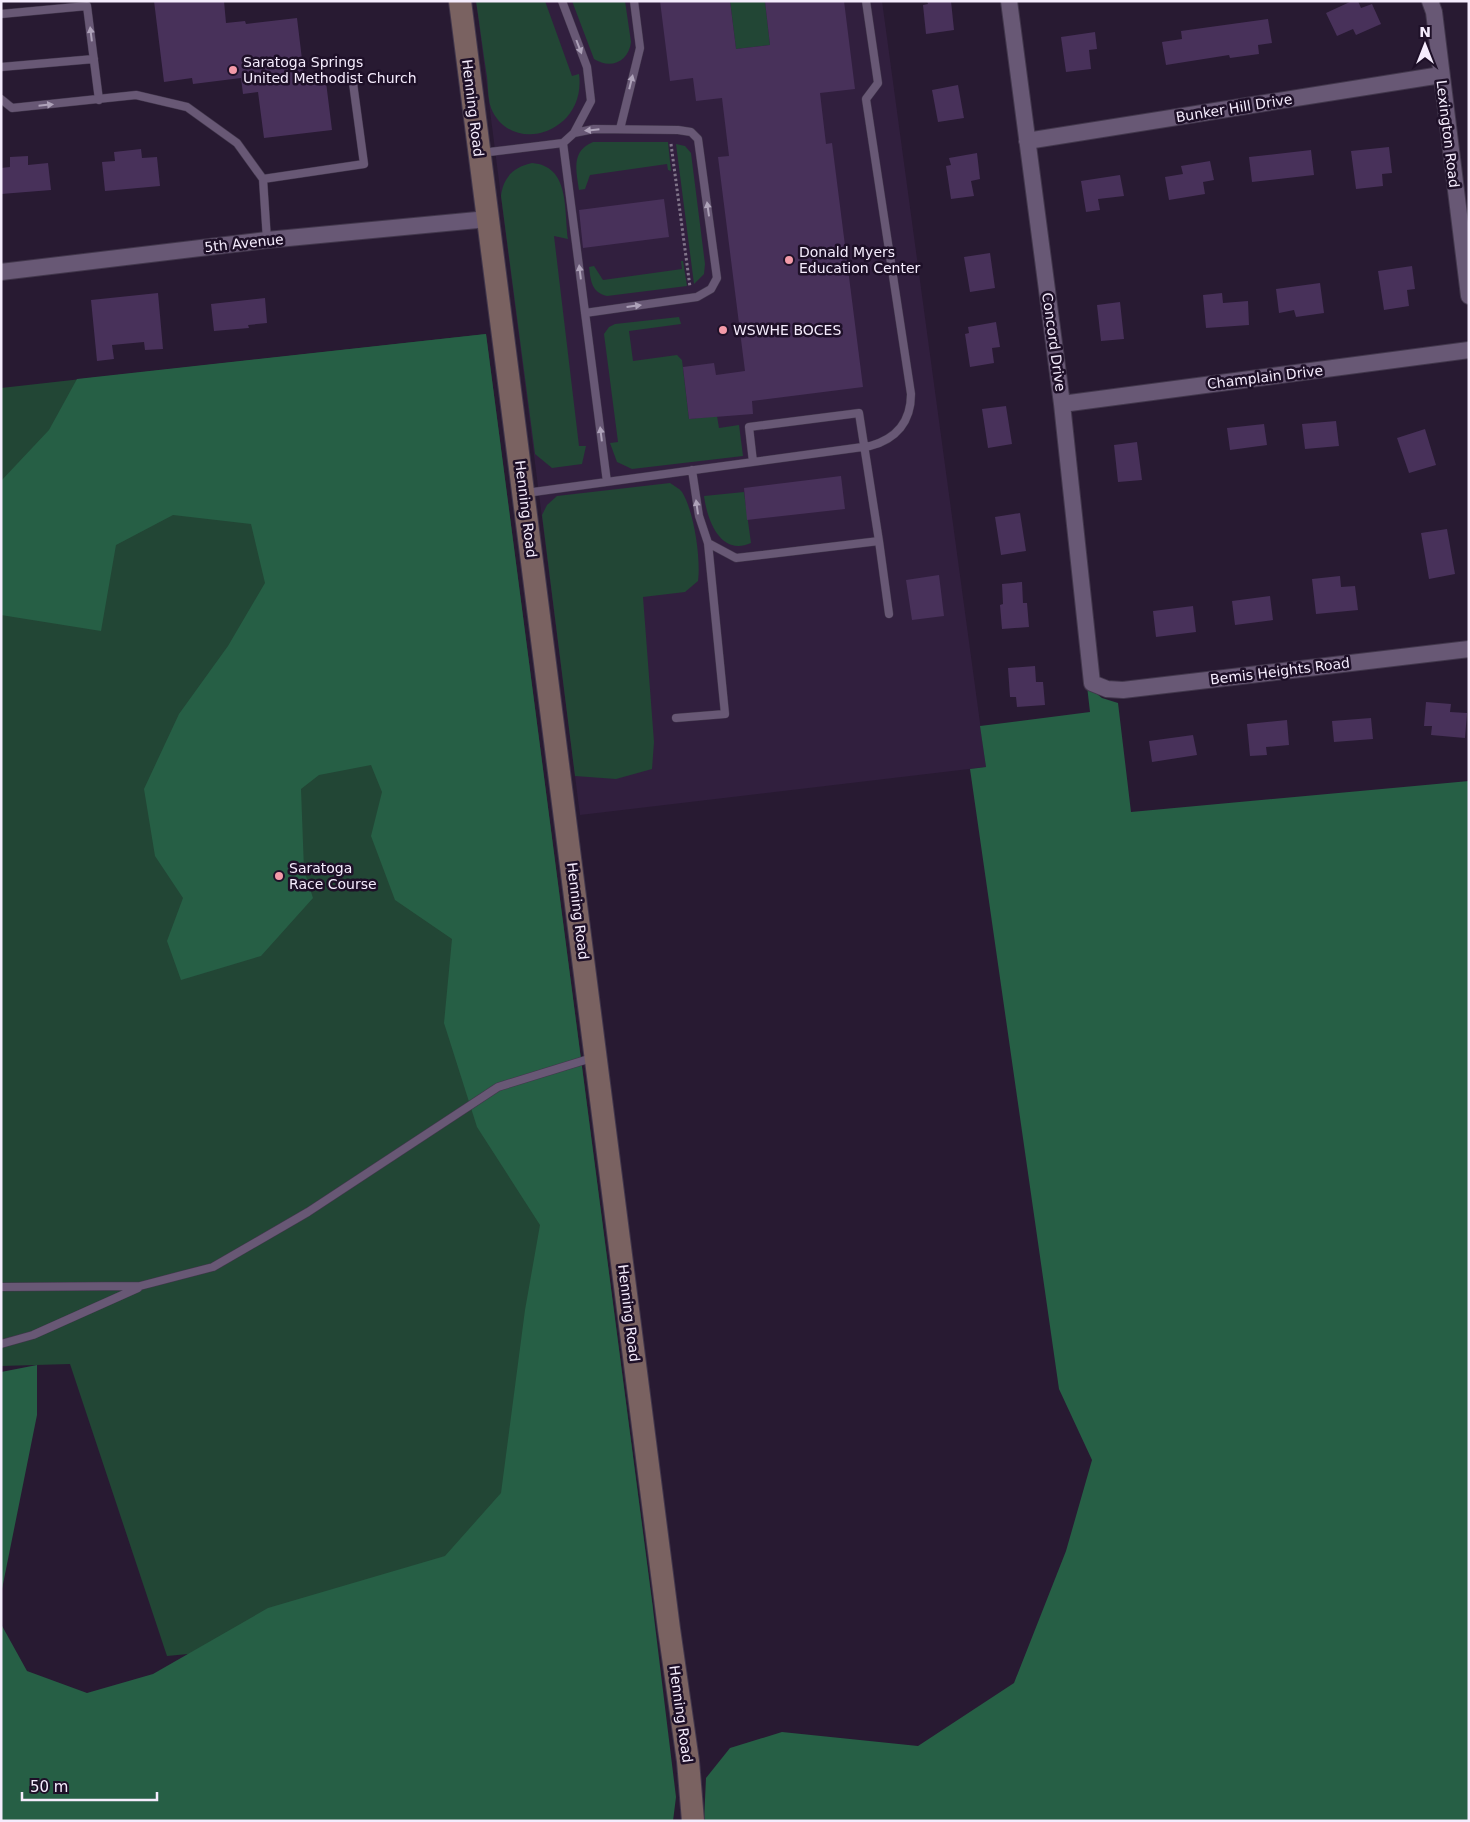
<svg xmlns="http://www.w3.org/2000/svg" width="1470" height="1822" font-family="'DejaVu Sans',sans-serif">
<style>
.built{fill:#311f3e}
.green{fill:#224635}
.forest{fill:#265f45}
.building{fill:#48315a}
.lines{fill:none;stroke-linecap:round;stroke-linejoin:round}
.lane-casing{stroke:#42374c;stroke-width:9}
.street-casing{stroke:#42374c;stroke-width:18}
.secondary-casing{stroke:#42374c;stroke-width:24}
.path{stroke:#81758a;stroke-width:3;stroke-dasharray:2.5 2.5;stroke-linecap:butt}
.lane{stroke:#685875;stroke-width:8}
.street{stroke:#685875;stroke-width:16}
.secondary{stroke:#7a6261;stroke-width:22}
.oneway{fill:#aea2b9}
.poi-dot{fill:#f39aa8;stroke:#1e1028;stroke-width:2}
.labels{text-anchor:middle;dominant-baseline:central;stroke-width:5;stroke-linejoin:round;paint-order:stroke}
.poi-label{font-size:14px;fill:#f5ecfd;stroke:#1e1028;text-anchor:start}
.street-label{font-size:14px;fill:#f5ecfd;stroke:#1e1028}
</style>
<rect width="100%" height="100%" fill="#281a32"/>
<path class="built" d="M 476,1 L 882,1 L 986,767 L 580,815 Z"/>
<path class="green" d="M 476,1 L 545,1 L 572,76 L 579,74 C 587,133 511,157 491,108 C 488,99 488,87 487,77 C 483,52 480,27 476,1 Z
M 572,1 L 625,1 L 631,42 C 629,61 611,70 594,59 Z
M 730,1 L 765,1 L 770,45 L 736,49 Z
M 593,142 L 668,142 L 671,171 L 668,170 L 667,164 L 590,175 L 585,189 L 579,190 C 576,170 571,151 593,142 Z
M 676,144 L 685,146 L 691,153 L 705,264 L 704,274 L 694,284 Z
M 532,163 C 570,166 564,209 568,239 L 554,236 L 579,446 L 586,446 L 582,464 L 552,468 L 535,454 L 501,196 C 503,178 513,167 532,163 Z
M 681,261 L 683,261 L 687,286 L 607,296 C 591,292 591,281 589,267 L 594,266 L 603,280 L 682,269 Z
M 679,317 L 681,324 L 629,331 L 633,361 L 677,355 L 682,360 L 689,419 L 717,416 L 719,428 L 739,425 L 743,456 L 632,469 L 617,462 L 610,443 L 618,442 L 604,334 L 609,327 L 615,324 Z
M 486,334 L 653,1609 L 167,1656 L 70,1364 L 1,1366 L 1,388 Z
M 670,483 C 674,486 679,488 682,492 C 694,511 701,559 698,581 L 685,592 L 643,597 L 654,742 L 652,769 L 616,779 L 575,776 L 542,515 L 547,505 L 557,496 Z
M 744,492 L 751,543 C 720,557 707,519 704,496 Z"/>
<path class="forest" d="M 486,334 L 653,1609 L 676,1797 L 673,1821 L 1,1821 L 1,1624 L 27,1671 L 87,1693 L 153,1674 L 268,1608 L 445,1556 L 501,1493 L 525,1310 L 540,1225 L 477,1127 L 444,1023 L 452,939 L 395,900 L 371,836 L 382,792 L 371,765 L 319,775 L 301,789 L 304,870 L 313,898 L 261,956 L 181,980 L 167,941 L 183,898 L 155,856 L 144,789 L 179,714 L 228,646 L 265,583 L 251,524 L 173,515 L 116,545 L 101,631 L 1,615 L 1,481 L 49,430 L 77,379 Z
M 1087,686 L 1102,698 L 1118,703 L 1131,812 L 1469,781 L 1469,1821 L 704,1821 L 706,1778 L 730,1748 L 782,1732 L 918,1746 L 1014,1683 L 1066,1551 L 1092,1460 L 1059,1389 L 970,769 L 986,767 L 980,726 L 1090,712 Z
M 37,1365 L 37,1415 L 1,1594 L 1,1372 Z"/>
<path class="building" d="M 154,1 L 224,1 L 226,23 L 245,21 L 246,24 L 297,18 L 305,84 L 326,82 L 332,130 L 264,138 L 258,92 L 243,94 L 241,78 L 193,84 L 192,78 L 164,82 Z
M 660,1 L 730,1 L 736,49 L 770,45 L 765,1 L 844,1 L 855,89 L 820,93 L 826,144 L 832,143 L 863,387 L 752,401 L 753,414 L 689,419 L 683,367 L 714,363 L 716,375 L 745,371 L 718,157 L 729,156 L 722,98 L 696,101 L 693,78 L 670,81 Z
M 927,1 L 951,1 L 954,30 L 926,34 L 923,5 L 928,4 Z
M 1352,1 L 1358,1 L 1361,8 L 1372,4 L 1381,24 L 1356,35 L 1353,29 L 1337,36 L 1326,13 Z
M 1268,19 L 1272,43 L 1258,45 L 1259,54 L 1230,58 L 1229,55 L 1166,65 L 1162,42 L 1182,39 L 1181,31 Z
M 1095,32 L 1097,49 L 1089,50 L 1091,69 L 1066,72 L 1061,37 Z
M 958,85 L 964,118 L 938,122 L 932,90 Z
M 1389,147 L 1392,173 L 1382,174 L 1383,186 L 1356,189 L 1351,151 Z
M 141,149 L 142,158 L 157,157 L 160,186 L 105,191 L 102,162 L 115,161 L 114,152 Z
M 1311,150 L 1314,175 L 1252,182 L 1249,157 Z
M 977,153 L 980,179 L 971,181 L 974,196 L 951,199 L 946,166 L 951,165 L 949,158 Z
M 28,156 L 28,165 L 48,163 L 51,190 L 1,194 L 1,168 L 10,167 L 10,157 Z
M 1210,161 L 1214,180 L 1203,182 L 1205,194 L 1169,200 L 1165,177 L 1183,174 L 1181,166 Z
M 1120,175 L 1124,196 L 1098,199 L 1100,210 L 1086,212 L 1081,181 Z
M 664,199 L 669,237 L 583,248 L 579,210 Z
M 990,253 L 995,288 L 970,292 L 964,257 Z
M 1412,266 L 1415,289 L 1407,290 L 1409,306 L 1384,310 L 1378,271 Z
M 1320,283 L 1324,313 L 1296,317 L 1294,310 L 1279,313 L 1276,289 Z
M 158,293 L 163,349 L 145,350 L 144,342 L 112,345 L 114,359 L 97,361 L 91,300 Z
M 1222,293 L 1223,303 L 1248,301 L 1249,325 L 1206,328 L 1203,295 Z
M 265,298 L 267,323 L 248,325 L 249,328 L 214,331 L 211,304 Z
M 1120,302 L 1124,339 L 1101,341 L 1097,305 Z
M 996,322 L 1000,347 L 992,348 L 994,363 L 970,367 L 965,334 L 969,333 L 968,327 Z
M 1006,406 L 1012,444 L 988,448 L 982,409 Z
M 1336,421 L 1339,446 L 1305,449 L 1302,424 Z
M 1264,424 L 1267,445 L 1230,450 L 1227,428 Z
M 1425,429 L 1436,465 L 1409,473 L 1397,438 Z
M 1137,442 L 1142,480 L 1118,482 L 1114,445 Z
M 841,476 L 845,509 L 747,520 L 744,488 Z
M 1020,513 L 1026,551 L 1001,555 L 995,517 Z
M 1447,529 L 1455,574 L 1429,579 L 1421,533 Z
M 939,575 L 944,616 L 912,620 L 906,580 Z
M 1340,576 L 1341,587 L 1355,586 L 1358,610 L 1316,614 L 1312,579 Z
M 1022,582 L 1023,603 L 1027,603 L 1029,627 L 1002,629 L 1000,605 L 1003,604 L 1002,584 Z
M 1270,596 L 1273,620 L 1235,625 L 1232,601 Z
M 1193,606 L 1196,632 L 1156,637 L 1153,611 Z
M 1035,666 L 1036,682 L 1043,682 L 1045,705 L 1017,707 L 1016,697 L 1010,697 L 1008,668 Z
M 1426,702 L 1451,704 L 1450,712 L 1467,713 L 1465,738 L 1431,735 L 1432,726 L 1424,726 Z
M 1371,718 L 1373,739 L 1334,742 L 1332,721 Z
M 1287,720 L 1289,745 L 1266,747 L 1267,755 L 1250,756 L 1247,724 Z
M 1193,735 L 1197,755 L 1152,762 L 1149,741 Z"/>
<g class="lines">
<g class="lane-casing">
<path id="lane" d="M 562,1 L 587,67 L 591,101 L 574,133
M 1,14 L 87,6 L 99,100
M 1,67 L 94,59
M 1,99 L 12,108 L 136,95 L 187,107 L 237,143 L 263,179 L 267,240
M 620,129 L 640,48 L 634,1
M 563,143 L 607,482
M 481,153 L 563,143 L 574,133 L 594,129 L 678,130 L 691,132 L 698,139 L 717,278 L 711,289 L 697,297 L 585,313
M 263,179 L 364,164 L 353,83
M 526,493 L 870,446 C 896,439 911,422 911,394 L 866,99 L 878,83 L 866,1
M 879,541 L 889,614
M 708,543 L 736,558 L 879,541 L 859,413 L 749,427 L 753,462
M 676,718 L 725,714 L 708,543 L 699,516 L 692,470
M 1,1287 L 140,1286 L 213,1267 L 308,1212 L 498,1087 L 595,1057
M 1,1344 L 33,1335 L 138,1288"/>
</g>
<g class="street-casing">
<path id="street" d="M 1009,1 L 1062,404 L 1092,683 L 1107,689 L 1123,690 L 1469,649
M 1430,1 L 1434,12 L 1469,296
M 1027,141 L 1441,75
M 1,272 L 267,240 L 488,219
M 1062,404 L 1469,350"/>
</g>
<g class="secondary-casing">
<path id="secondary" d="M 460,1 L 669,1629 L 688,1761 L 693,1821"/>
</g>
<path class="path" d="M 671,144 L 690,287"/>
<use href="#lane" class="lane"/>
<use href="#street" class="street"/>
<use href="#secondary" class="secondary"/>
</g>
<defs><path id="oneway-solid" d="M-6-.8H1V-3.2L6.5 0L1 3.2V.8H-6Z" transform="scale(1.25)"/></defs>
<g class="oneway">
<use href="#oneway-solid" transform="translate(91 34) rotate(-97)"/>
<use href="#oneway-solid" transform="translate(579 47) rotate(69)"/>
<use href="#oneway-solid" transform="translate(631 82) rotate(-76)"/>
<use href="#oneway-solid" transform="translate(46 105) rotate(-6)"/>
<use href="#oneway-solid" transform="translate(592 130) rotate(174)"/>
<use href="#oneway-solid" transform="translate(708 209) rotate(-98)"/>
<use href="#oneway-solid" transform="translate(580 272) rotate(-97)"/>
<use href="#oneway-solid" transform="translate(634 306) rotate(-7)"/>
<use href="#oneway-solid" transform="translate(601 434) rotate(-97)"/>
<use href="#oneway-solid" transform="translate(697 507) rotate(-98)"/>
</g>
<g class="poi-dot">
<circle cx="233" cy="70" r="5"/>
<circle cx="789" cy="260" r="5"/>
<circle cx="723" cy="330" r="5"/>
<circle cx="279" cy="876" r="5"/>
</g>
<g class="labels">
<g class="poi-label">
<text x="243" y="62">Saratoga Springs<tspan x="243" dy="16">United Methodist Church</tspan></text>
<text x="799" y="252">Donald Myers<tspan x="799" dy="16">Education Center</tspan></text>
<text x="733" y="330">WSWHE BOCES</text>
<text x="289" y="868">Saratoga<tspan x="289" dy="16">Race Course</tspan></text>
</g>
<g class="street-label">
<text transform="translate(473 108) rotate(83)">Henning Road</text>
<text transform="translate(1234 108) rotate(-9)">Bunker Hill Drive</text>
<text transform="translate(1448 134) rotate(83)">Lexington Road</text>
<text transform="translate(244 243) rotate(-6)">5th Avenue</text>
<text transform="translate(1054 342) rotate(82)">Concord Drive</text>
<text transform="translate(1265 377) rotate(-7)">Champlain Drive</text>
<text transform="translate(526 509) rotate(83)">Henning Road</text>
<text transform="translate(1280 671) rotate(-7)">Bemis Heights Road</text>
<text transform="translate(578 911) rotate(83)">Henning Road</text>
<text transform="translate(629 1313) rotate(83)">Henning Road</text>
<text transform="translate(681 1714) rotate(82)">Henning Road</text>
</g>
</g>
<rect width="1470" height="1822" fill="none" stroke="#f5ecfd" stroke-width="5"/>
<g transform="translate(1425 45)" stroke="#1e1028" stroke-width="4" paint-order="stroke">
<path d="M0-4L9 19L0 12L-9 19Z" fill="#f5ecfd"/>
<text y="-8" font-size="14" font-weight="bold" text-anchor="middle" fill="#f5ecfd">N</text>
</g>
<path d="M22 1792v8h135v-8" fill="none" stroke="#f5ecfd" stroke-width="2.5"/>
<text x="30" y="1792" font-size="15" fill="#f5ecfd" stroke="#1e1028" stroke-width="4" paint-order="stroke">50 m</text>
</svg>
